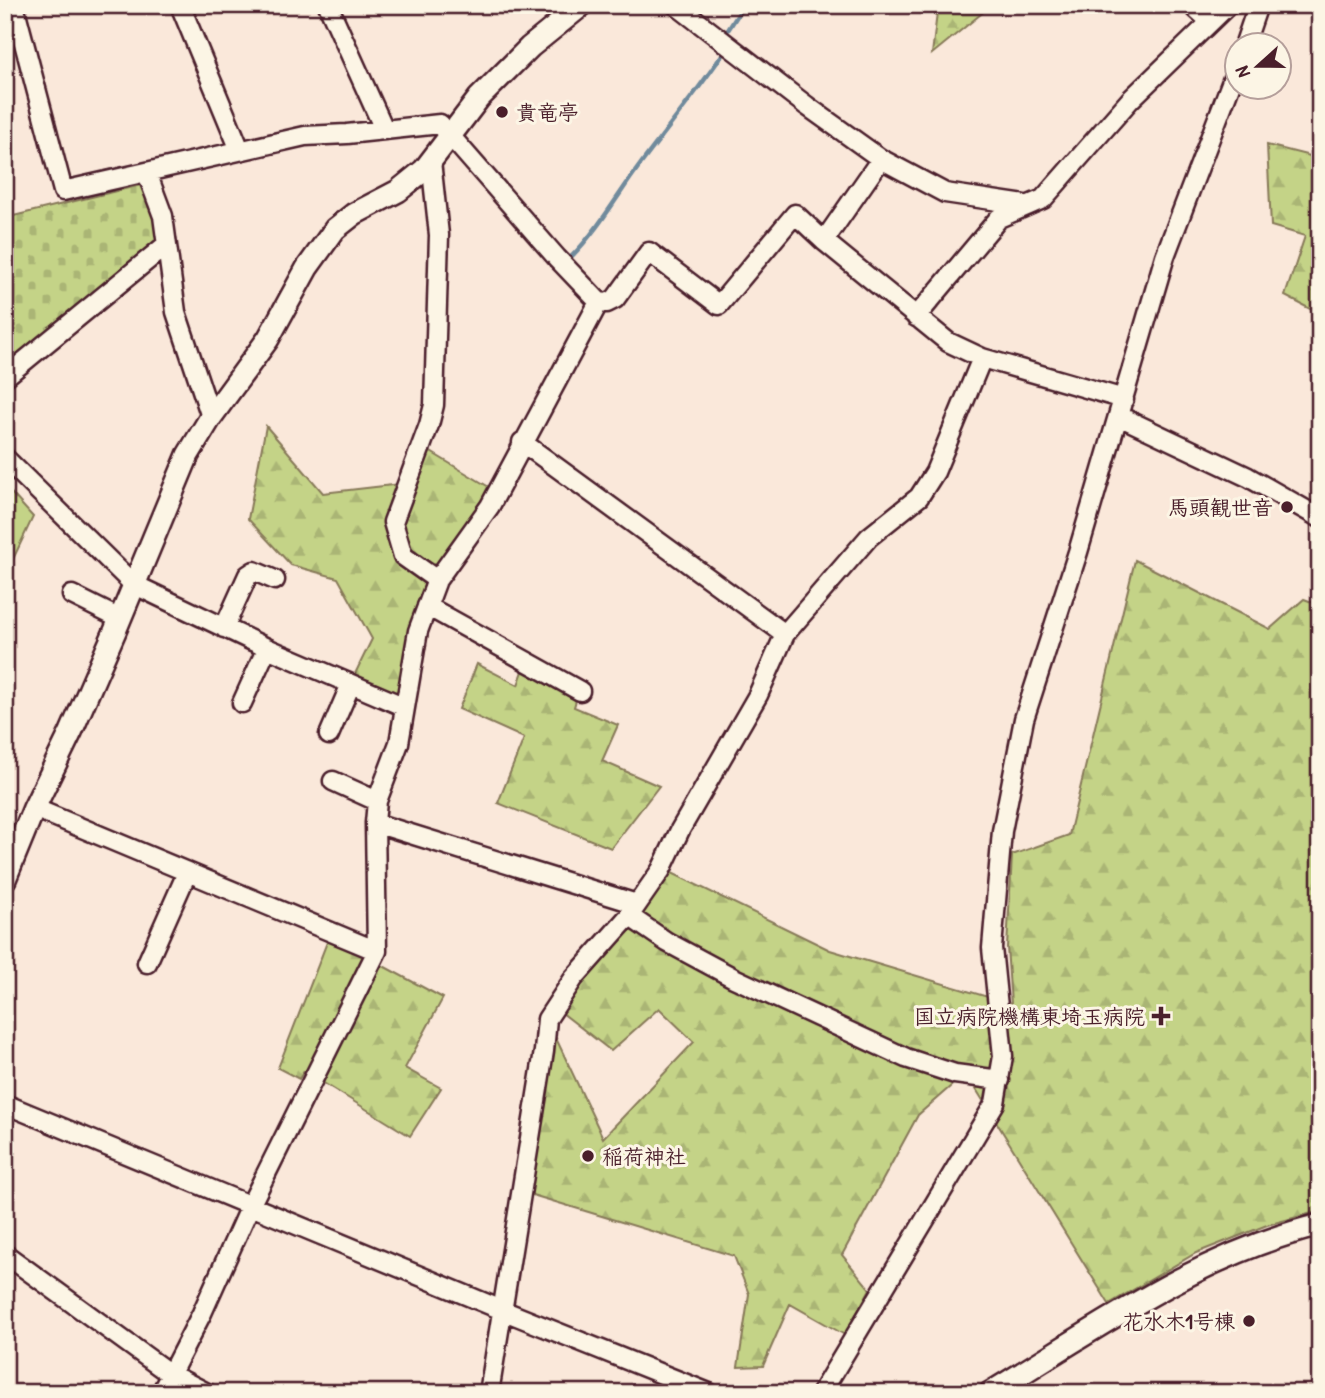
<svg xmlns="http://www.w3.org/2000/svg" width="1325" height="1398" font-family="'Patrick Hand','Klee One',sans-serif">
<style>
.grass{fill:#c4d387;stroke:#877959;stroke-width:2}
.forest{fill:url(#forest-firs);stroke:#877959;stroke-width:2}
.cemetery{fill:url(#cemetery-stones);stroke:#877959;stroke-width:2}
.lines{fill:none;stroke-linecap:round;stroke-linejoin:round}
.stream{stroke:#6f8a9c;stroke-width:4.5}
.minor-casing{stroke:#4a1f2b;stroke-width:23}
.tertiary-casing{stroke:#4a1f2b;stroke-width:26}
.minor{stroke:#fcf5e5;stroke-width:18}
.tertiary{stroke:#fcf5e5;stroke-width:21}
.poi-dot{fill:#4a1f2b;stroke:#fcf5e5;stroke-width:2.5}
.labels{text-anchor:middle;dominant-baseline:central;stroke-width:6;stroke-linejoin:round;paint-order:stroke}
.poi-label{font-size:21px;font-weight:bold;fill:#4a1f2b;stroke:#fcf5e5;text-anchor:end}
</style>
<defs>
<pattern id="forest-firs" width="22" height="20" patternUnits="userSpaceOnUse" patternTransform="scale(1.75)"><rect width="22" height="20" fill="#c4d387"/><path d="M5 1l3.5 6h-7zM16 11l3.5 6h-7z" fill="#aab575"/></pattern>
<pattern id="cemetery-stones" width="16" height="16" patternUnits="userSpaceOnUse" patternTransform="scale(1.75)"><rect width="16" height="16" fill="#c4d387"/><path d="M2 7V4a2 2 0 0 1 4 0v3zM10 15v-3a2 2 0 0 1 4 0v3z" fill="#aab575"/></pattern>
</defs>
<rect width="100%" height="100%" fill="#fae8da"/>
<filter id="ink" filterUnits="userSpaceOnUse"><feTurbulence type="fractalNoise" baseFrequency=".0143" numOctaves="2"/><feDisplacementMap in="SourceGraphic" scale="14" xChannelSelector="R" yChannelSelector="G"/><feConvolveMatrix kernelMatrix="1 2 1 2 8 2 1 2 1" color-interpolation-filters="sRGB"/></filter>
<g filter="url(#ink)">
<path class="grass" d="M 5,486 L 33,517 L 5,576 Z"/>
<path class="forest" d="M 938,5 L 992,5 L 932,54 Z
M 1267,145 L 1318,158 L 1320,157 L 1320,314 L 1285,296 L 1305,236 L 1271,226 Z
M 266,426 L 323,493 L 401,484 L 429,451 L 494,490 L 437,571 L 399,700 L 352,680 L 372,639 L 338,578 L 291,565 L 248,519 Z
M 1135,560 L 1270,629 L 1304,599 L 1320,605 L 1320,1211 L 1267,1225 L 1196,1253 L 1109,1304 L 966,1073 L 918,1115 L 842,1255 L 870,1289 L 845,1335 L 790,1304 L 763,1366 L 738,1367 L 749,1294 L 734,1256 L 529,1194 L 555,1036 L 603,1138 L 694,1042 L 659,1008 L 611,1051 L 557,1009 L 670,872 L 830,950 L 1011,1004 L 1007,947 L 1012,855 L 1069,835 Z
M 526,663 L 579,690 L 574,707 L 618,725 L 602,761 L 659,786 L 611,848 L 498,803 L 524,738 L 459,709 L 477,664 L 518,685 Z
M 329,937 L 443,998 L 405,1068 L 441,1088 L 410,1136 L 304,1071 L 299,1079 L 278,1068 Z"/>
<path class="cemetery" d="M 145,184 L 163,243 L 5,372 L 5,218 Z"/>
<g class="lines">
<path class="stream" d="M 728,30 L 744,5
M 571,257 C 598,230 617,196 640,165 C 668,127 698,91 724,52"/>
<g class="minor-casing">
<path id="minor" d="M 14,5 L 63,191 L 305,136 L 347,134 L 440,124 L 557,258 L 599,302 L 607,303 L 615,299 L 649,252 L 719,305 L 795,214 L 824,241 L 948,342 L 982,358 L 1124,399
M 180,5 L 240,150
M 328,5 L 384,129
M 676,5 L 807,106 L 881,159 L 945,193 L 1025,205
M 1192,5 L 1210,21
M 1244,46 L 1258,5
M 431,161 L 439,235 L 434,405 L 429,425 L 393,522 L 403,556 L 437,580
M 147,173 L 163,216 L 176,312 L 211,417
M 824,241 L 881,159
M 916,317 L 999,218 L 1043,199 L 1130,100 L 1228,5
M 5,377 L 166,245
M 1119,416 L 1248,477 L 1320,518
M 522,442 L 785,634
M 5,458 L 133,584 L 267,648 L 405,707
M 72,595 L 120,619
M 427,606 L 580,691
M 224,628 L 248,575 L 254,571 L 275,580
M 242,703 L 267,648
M 329,735 L 351,684
M 333,781 L 377,801
M 34,808 L 377,951
M 375,823 L 637,904
M 629,916 L 667,942 L 734,978 L 906,1058 L 955,1074 L 1000,1080
M 147,963 L 187,873
M 5,1104 L 502,1310 L 709,1393
M 5,1254 L 170,1374 L 207,1393
M 161,1393 L 202,1313 L 250,1206 L 377,951 L 375,823 L 377,801 L 399,743 L 418,631 L 437,580 L 490,506 L 599,302
M 489,1393 L 544,1051 L 547,1019 L 574,978 L 629,916 L 661,870 L 680,830 L 758,695 L 785,634 L 869,537 L 919,497 L 935,472 L 982,358
M 821,1393 L 995,1103 L 1003,1056 L 992,948 L 1002,831 L 1024,719 L 1078,552 L 1165,256 L 1238,65"/>
</g>
<g class="tertiary-casing">
<path id="tertiary" d="M 5,879 L 34,808 L 71,732 L 115,631 L 188,455 L 211,417 L 268,339 L 307,268 L 335,229 L 354,214 L 398,191 L 424,170 L 479,98 L 530,47 L 582,5
M 990,1393 C 1096,1329 1199,1254 1320,1225"/>
</g>
<use href="#minor" class="minor"/>
<use href="#tertiary" class="tertiary"/>
</g>
</g>
<g class="poi-dot">
<circle cx="502" cy="112" r="7"/>
<circle cx="1287" cy="507" r="7"/>
<path d="M1157.5 1005.5h7v7h7v7h-7v7h-7v-7h-7v-7h7z"/>
<circle cx="588" cy="1156" r="7"/>
<circle cx="1249" cy="1321" r="7"/>
</g>
<g class="labels">
<g class="poi-label">
<text x="516" y="112" text-anchor="start">貴竜亭</text>
<text x="1273" y="507">馬頭観世音</text>
<text x="1145" y="1016">国立病院機構東埼玉病院</text>
<text x="602" y="1156" text-anchor="start">稲荷神社</text>
<text x="1235" y="1321">花水木1号棟</text>
</g>
</g>
<rect width="1325" height="1398" fill="none" stroke="#fcf5e5" stroke-width="28"/>
<rect x="14" y="14" width="1297" height="1370" fill="none" stroke="#4a1f2b" stroke-width="2.5" filter="url(#ink)"/>
<g transform="translate(1258 66) rotate(249)"><circle r="33" fill="#fcf5e5" stroke="#b59f9b" stroke-width="2"/>
<path d="M0-5L12 26L0 18L-12 26Z" fill="#4a1f2b"/>
<text y="-10" font-size="19" font-weight="bold" text-anchor="middle" fill="#4a1f2b">N</text>
</g>
</svg>
